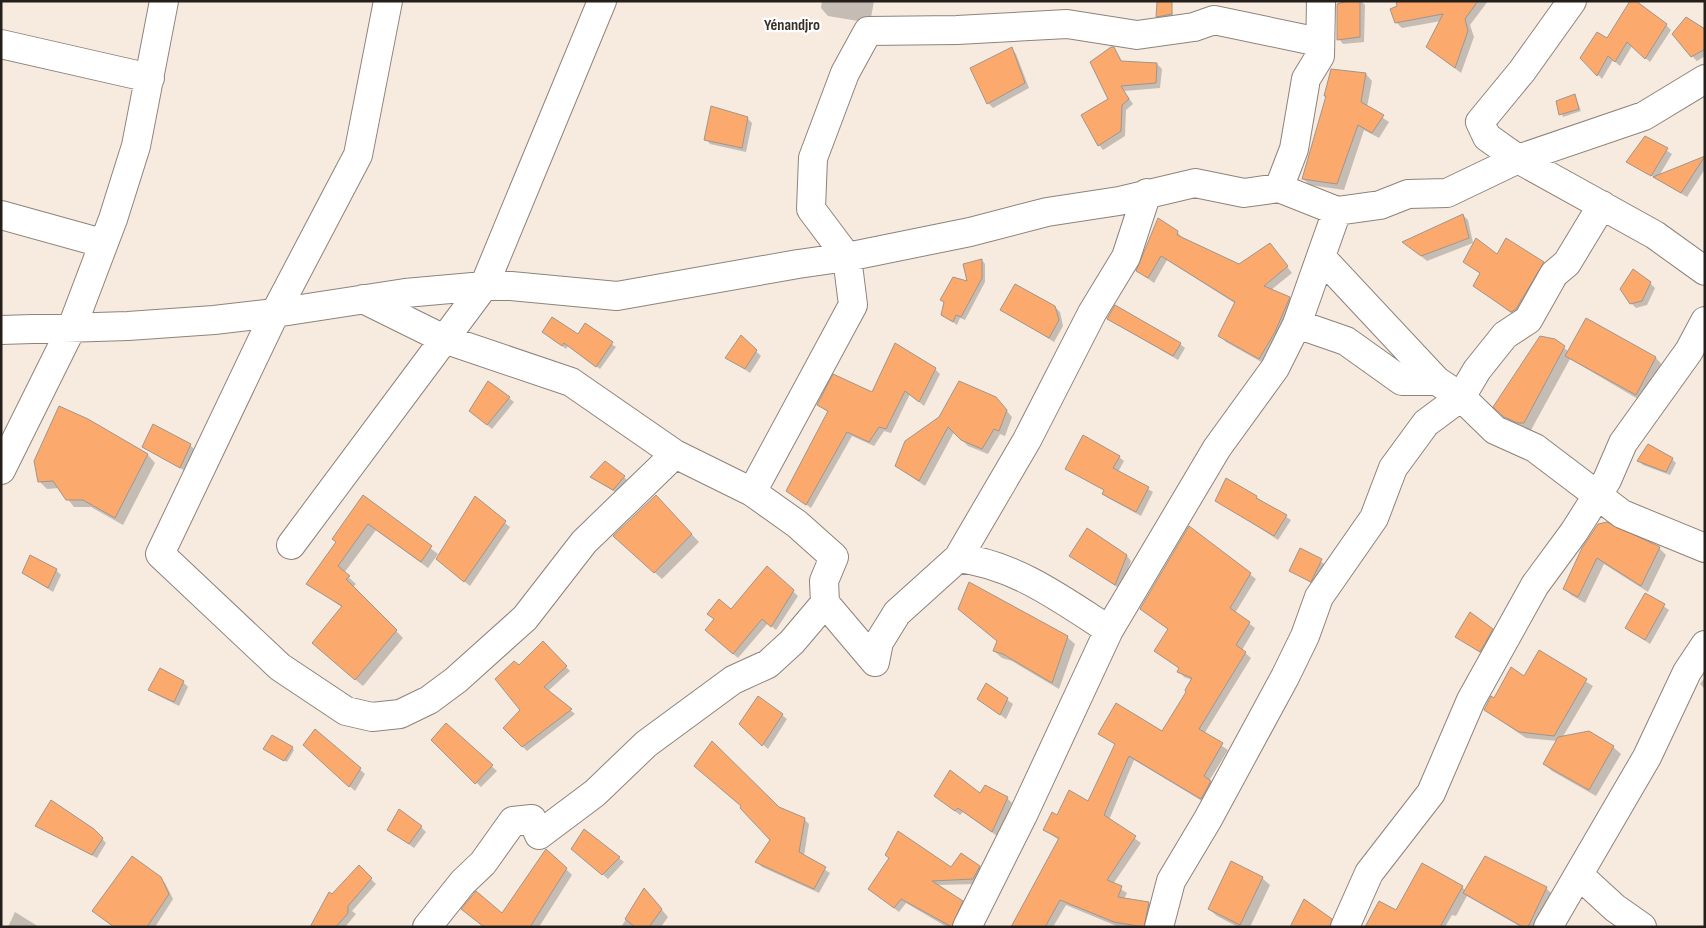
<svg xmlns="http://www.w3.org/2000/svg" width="1706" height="928" font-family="'Sofia Sans Condensed',sans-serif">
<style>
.shadow{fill:#0003}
.building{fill:#fca96d;stroke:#a2958c}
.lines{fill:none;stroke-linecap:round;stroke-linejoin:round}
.minor-casing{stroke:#8e837a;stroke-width:30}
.minor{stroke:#fff;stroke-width:28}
.labels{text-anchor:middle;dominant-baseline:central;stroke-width:4.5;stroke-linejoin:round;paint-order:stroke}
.quarter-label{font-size:16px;font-weight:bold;fill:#392f27;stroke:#fff}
</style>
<rect width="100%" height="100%" fill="#f7ebe0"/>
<path class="shadow" d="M 822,1 L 874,1 L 870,23 L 828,16 L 821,8 Z
M 1354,1 L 1361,1 L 1365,5 L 1364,42 L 1343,44 L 1339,39 Z
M 1439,1 L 1488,1 L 1470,25 L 1474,37 L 1461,73 L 1427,47 L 1441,21 L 1402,28 L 1396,22 Z
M 1171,3 L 1173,16 L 1159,18 L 1157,16 Z
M 1666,25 L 1671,30 L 1650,62 L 1632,46 L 1620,66 L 1613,60 L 1602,79 L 1582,58 L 1608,40 Z
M 1705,31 L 1705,56 L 1697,61 L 1692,56 Z
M 1114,48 L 1123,63 L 1157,64 L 1162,69 L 1160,88 L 1124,91 L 1133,104 L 1126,110 L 1125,136 L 1103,150 L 1099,145 L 1109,99 Z
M 1012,49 L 1016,54 L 1029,88 L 993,108 L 988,103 L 971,68 Z
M 1366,74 L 1372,81 L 1367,107 L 1389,122 L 1379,138 L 1364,130 L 1344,190 L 1310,185 L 1303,179 L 1327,97 L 1325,95 Z
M 1575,95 L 1581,111 L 1563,117 L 1557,101 Z
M 747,118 L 752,123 L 746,152 L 710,144 L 706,139 Z
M 1645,137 L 1672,154 L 1659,176 L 1705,157 L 1705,169 L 1687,197 L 1628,162 Z
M 1463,215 L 1468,220 L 1473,243 L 1427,261 L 1409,246 Z
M 1177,232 L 1183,238 L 1239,265 L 1270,244 L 1292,273 L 1271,290 L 1289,299 L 1295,304 L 1265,364 L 1226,342 L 1220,336 L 1236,304 L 1167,260 L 1154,283 L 1137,271 Z
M 982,260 L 985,264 L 985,282 L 965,320 L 960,318 L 957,325 L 942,314 L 945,304 L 941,300 L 968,282 Z
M 1465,262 L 1543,263 L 1550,270 L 1519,319 L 1475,286 L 1481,274 Z
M 1650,283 L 1655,288 L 1647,305 L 1636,308 L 1631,303 Z
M 1055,307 L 1060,312 L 1063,326 L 1054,342 L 1001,309 Z
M 1108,319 L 1180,344 L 1185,348 L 1178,360 Z
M 1587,319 L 1656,358 L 1663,366 L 1643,402 L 1570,359 L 1531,430 L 1527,430 L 1513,424 L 1495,406 L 1555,340 L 1569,352 Z
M 585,325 L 616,347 L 600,369 L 568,346 L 566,349 L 544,332 L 579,335 Z
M 741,337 L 761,356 L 750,373 L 727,357 Z
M 935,369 L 940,374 L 924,406 L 910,394 L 891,433 L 884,431 L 874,446 L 852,436 L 811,508 L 793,495 L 828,412 L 818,405 L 872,394 Z
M 509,398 L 514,402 L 492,429 L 475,415 Z
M 1002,405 L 1012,417 L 1005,436 L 1000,434 L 988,454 L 968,446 L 954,432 L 925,486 L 896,466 L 906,442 Z
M 88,421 L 148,455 L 155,463 L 123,525 L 91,507 L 74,507 L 59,488 L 47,489 L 39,481 Z
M 190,445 L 195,450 L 185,471 L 144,447 Z
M 1119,457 L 1124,461 L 1118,472 L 1153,492 L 1141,516 L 1108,498 L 1103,494 L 1105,491 L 1067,469 Z
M 1672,459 L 1676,463 L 1670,475 L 1643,465 L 1639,461 Z
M 591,477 L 624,477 L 628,481 L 618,494 Z
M 363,497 L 438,554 L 428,568 L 376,530 L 344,573 L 356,584 L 353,587 L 403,638 L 363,686 L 320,650 L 343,608 L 308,584 L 337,542 Z
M 1256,497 L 1291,520 L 1278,540 L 1217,500 Z
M 475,498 L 510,527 L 470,586 L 443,564 Z
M 663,504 L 699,542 L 662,579 L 622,543 Z
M 1189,528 L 1256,579 L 1235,613 L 1255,628 L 1242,650 L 1251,658 L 1204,734 L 1228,750 L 1209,781 L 1216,787 L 1207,804 L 1134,760 L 1109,820 L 1141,843 L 1113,884 L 1127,893 L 1124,899 L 1149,903 L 1154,909 L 1150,927 L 1119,927 L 1066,905 L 1053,927 L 1013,927 L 1059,840 L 1044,830 L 1058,816 L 1088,802 L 1116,745 L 1099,734 L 1162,732 L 1188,692 L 1192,680 L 1184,677 L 1179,671 L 1180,669 L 1155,651 L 1169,630 L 1141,609 Z
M 1659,548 L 1666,555 L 1648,592 L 1604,564 L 1585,603 L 1571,595 L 1564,588 L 1583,549 Z
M 1301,549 L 1326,565 L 1316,586 L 1290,570 Z
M 1070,556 L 1127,556 L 1131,561 L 1120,589 Z
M 767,567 L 798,596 L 776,630 L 768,623 L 738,658 L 711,635 Z
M 56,570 L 61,575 L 53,592 L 23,573 Z
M 1646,594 L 1669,610 L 1650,644 L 1626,628 Z
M 1492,630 L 1497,634 L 1485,656 L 1457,637 Z
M 1067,637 L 1075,644 L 1059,689 L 1012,661 L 1002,658 L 994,651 Z
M 543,643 L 570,671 L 548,691 L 575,714 L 527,751 L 504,728 L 522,710 Z
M 1539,652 L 1593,686 L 1562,738 L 1613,747 L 1621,754 L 1596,796 L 1552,771 L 1544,764 L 1557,741 L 1526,738 L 1485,710 L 1495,700 L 1524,678 Z
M 1705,677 L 1705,689 L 1700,684 Z
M 183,682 L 188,687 L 179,706 L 155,694 L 150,689 Z
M 986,685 L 1013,704 L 1006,719 L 978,699 Z
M 782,715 L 787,719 L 768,749 L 745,729 Z
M 446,725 L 497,771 L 481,787 L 433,740 Z
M 316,730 L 365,774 L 355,791 L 310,750 Z
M 292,748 L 294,750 L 287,762 L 267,751 Z
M 981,795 L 1007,798 L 1012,803 L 997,836 L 963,812 L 960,815 L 935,796 Z
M 779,808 L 804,819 L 809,824 L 804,856 L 830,873 L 819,893 L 762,867 L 757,862 L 771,839 Z
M 37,826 L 94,830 L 106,843 L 97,858 Z
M 421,827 L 426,832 L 414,848 L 388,829 Z
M 578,853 L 619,858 L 624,862 L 608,879 Z
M 359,867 L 376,884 L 352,911 L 356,914 L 345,927 L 311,927 L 332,896 Z
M 979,867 L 984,872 L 978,884 L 936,885 L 967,906 L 957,927 L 947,927 L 906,903 L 899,912 L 875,894 L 952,869 Z
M 566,869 L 572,875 L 539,927 L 484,927 L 463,909 L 503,915 Z
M 160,878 L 165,883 L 173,899 L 155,927 L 114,927 Z
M 1262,878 L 1270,885 L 1250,927 L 1238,927 L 1217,916 L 1209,909 Z
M 1462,887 L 1466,891 L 1546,888 L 1551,893 L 1534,927 L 1521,927 L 1467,896 L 1456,916 L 1452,915 L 1445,927 L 1366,927 L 1396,912 Z
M 645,890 L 668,917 L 661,927 L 621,927 Z
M 15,912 L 39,927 L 8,927 Z"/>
<path class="building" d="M 1172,1 L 1172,14 L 1156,17 L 1157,2 Z
M 1348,1 L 1360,1 L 1360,37 L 1337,40 L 1337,4 Z
M 1396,1 L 1478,1 L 1465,19 L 1468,31 L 1455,68 L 1426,47 L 1443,14 L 1395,23 L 1390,9 L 1397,6 Z
M 1630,1 L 1636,1 L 1667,24 L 1645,59 L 1627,42 L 1615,62 L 1608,56 L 1597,76 L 1580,58 L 1597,32 L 1607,38 Z
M 1686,17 L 1705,29 L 1705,49 L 1691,57 L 1672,34 Z
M 1012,47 L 1025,83 L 987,104 L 970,68 Z
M 1111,47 L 1114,47 L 1121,61 L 1157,63 L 1156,83 L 1121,86 L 1129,99 L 1122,105 L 1121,131 L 1098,146 L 1081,115 L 1108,99 L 1090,62 Z
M 1331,69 L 1366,73 L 1361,102 L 1384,115 L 1372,133 L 1358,125 L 1337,184 L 1302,179 L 1326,96 L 1324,96 Z
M 1575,94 L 1579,109 L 1559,115 L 1556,101 Z
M 711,106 L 748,117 L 742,148 L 704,140 Z
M 1645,136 L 1668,148 L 1651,176 L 1626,162 Z
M 1705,156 L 1681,193 L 1653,177 Z
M 1463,214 L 1469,238 L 1421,256 L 1402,242 Z
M 1158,218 L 1178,231 L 1177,235 L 1239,264 L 1270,243 L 1288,266 L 1264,286 L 1290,297 L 1275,332 L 1259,359 L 1218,336 L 1235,302 L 1161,256 L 1148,278 L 1136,271 Z
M 1476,238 L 1497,254 L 1506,238 L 1544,262 L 1516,309 L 1511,312 L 1473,286 L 1480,273 L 1463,262 Z
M 982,259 L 982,278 L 961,317 L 956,315 L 953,322 L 941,315 L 944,302 L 940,300 L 953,277 L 967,281 L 963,264 Z
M 1633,269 L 1651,282 L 1642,301 L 1630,304 L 1620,289 Z
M 1015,284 L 1055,306 L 1059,320 L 1049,338 L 1000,310 Z
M 1115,305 L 1181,343 L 1173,356 L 1107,319 Z
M 552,317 L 578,334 L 585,323 L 613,342 L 596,367 L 564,343 L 562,346 L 542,332 Z
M 1586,318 L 1656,357 L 1636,395 L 1565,356 Z
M 741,335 L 757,350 L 745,369 L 725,358 Z
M 1540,336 L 1555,339 L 1565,346 L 1524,423 L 1518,423 L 1504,417 L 1493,407 Z
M 895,343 L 936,368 L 919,402 L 905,391 L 886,429 L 879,427 L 869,442 L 847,432 L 806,505 L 786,491 L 828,411 L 817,405 L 833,374 L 872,392 Z
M 488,381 L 510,397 L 487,425 L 469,411 Z
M 959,381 L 996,397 L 1007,410 L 999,431 L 994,429 L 982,449 L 961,440 L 948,427 L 919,481 L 895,466 L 905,441 L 939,417 Z
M 59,406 L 88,419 L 148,454 L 115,518 L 83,500 L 66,500 L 53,481 L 38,482 L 34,461 Z
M 153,424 L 191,444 L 180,468 L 142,447 Z
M 1083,435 L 1120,456 L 1113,468 L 1149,487 L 1136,512 L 1102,494 L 1104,490 L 1065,469 Z
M 1648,444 L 1673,458 L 1666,472 L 1637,461 Z
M 605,461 L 625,476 L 613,490 L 590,477 Z
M 1226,478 L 1257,496 L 1256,498 L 1287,515 L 1274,536 L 1215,501 Z
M 363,495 L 432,546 L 421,562 L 368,524 L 338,566 L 350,576 L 346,579 L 397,630 L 355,680 L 312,643 L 342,606 L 306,584 L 336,542 L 332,539 Z
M 656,495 L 692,534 L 654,573 L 613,536 Z
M 475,496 L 506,521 L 464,582 L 436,559 Z
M 1607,522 L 1660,547 L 1641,586 L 1597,558 L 1578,597 L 1563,589 L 1582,548 L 1598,524 Z
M 1189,526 L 1251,573 L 1230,608 L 1250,622 L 1236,645 L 1246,652 L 1199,729 L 1223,743 L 1204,776 L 1211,781 L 1201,799 L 1129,756 L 1104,815 L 1136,836 L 1107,880 L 1122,886 L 1118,897 L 1149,902 L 1144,927 L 1114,922 L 1060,900 L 1045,927 L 1011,927 L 1059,838 L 1043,830 L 1052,812 L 1057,815 L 1069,790 L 1088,801 L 1115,744 L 1098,734 L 1116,703 L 1162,731 L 1186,692 L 1185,690 L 1192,678 L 1177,672 L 1179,668 L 1154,651 L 1168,629 L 1140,609 Z
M 1087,528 L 1127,555 L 1115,585 L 1069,556 Z
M 1300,548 L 1322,559 L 1311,582 L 1289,571 Z
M 30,555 L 57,569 L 48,588 L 22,573 Z
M 767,566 L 794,590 L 771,627 L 762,619 L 733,654 L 705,630 L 714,619 L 707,614 L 719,599 L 731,609 Z
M 969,582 L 1068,636 L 1052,683 L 1003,654 L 993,651 L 997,641 L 958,609 Z
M 1645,593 L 1665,604 L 1645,640 L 1625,628 Z
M 1470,612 L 1493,629 L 1480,652 L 1455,637 Z
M 543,641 L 567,666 L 544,687 L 572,709 L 522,747 L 503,728 L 520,710 L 495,679 L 514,661 L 519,665 Z
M 1539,650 L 1587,679 L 1554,736 L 1519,732 L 1484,710 L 1491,696 L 1494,698 L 1511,667 L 1524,676 Z
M 160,668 L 184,681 L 174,702 L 148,690 Z
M 986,683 L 1008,698 L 1000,715 L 977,699 Z
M 758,696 L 783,714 L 762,746 L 739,724 Z
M 446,723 L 493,765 L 475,784 L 431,740 Z
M 315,729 L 361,768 L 349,787 L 303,745 Z
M 1589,731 L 1614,746 L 1589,790 L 1543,764 L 1558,737 Z
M 272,735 L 293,747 L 284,761 L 263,749 Z
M 712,741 L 779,807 L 805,818 L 799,852 L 826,867 L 814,889 L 755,862 L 770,840 L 740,808 L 741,806 L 694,766 Z
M 950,770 L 980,793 L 985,785 L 1008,797 L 992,832 L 958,808 L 955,811 L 934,796 Z
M 51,800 L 94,829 L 103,838 L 92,855 L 35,826 Z
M 399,809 L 422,826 L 409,844 L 387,830 Z
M 584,829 L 620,857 L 602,875 L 571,849 Z
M 898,831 L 951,867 L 961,853 L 980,866 L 973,879 L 932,881 L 963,901 L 952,927 L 901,899 L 894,908 L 868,889 L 889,858 L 885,855 Z
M 546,849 L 567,868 L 530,927 L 484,927 L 461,909 L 476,891 L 502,913 Z
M 132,856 L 161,877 L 169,894 L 147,927 L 114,927 L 92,911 Z
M 1485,856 L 1547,887 L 1528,927 L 1523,927 L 1463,893 Z
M 1231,861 L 1263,877 L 1240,925 L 1208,909 Z
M 1422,863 L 1463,886 L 1440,927 L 1365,927 L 1379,901 L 1396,910 Z
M 359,865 L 372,878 L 348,906 L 348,913 L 336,927 L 310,927 L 329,892 L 332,894 Z
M 644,888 L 662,909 L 649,927 L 635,927 L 625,919 Z
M 1304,899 L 1332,919 L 1330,927 L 1290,927 Z"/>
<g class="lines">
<g class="minor-casing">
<path id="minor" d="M 388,1 L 358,155 L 275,313 L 160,554 L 280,667 L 346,711 L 372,717 L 400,714 L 429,700 L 456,680 L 525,618 L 584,542 L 675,454
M 1572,1 L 1522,71 L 1480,122 L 1487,137 L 1518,159 L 1655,235 L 1705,271
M 1,44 L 150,78
M 1279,188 L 1294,149 L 1306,79 L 1320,56 L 1321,1
M 1,215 L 102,243
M 1321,257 L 1437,381
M 363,299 L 444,339 L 571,382 L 675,454 L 752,492 L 797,524 L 834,557 L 824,581 L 825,603 L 875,662
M 1297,324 L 1346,341 L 1402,381 L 1437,381 L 1461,397 L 1477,370 L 1505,335 L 1528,320 L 1554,274 L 1567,263 L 1602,205
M 1,330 L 128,326 L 214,320 L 275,313 L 405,293 L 484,286 L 511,286 L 617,296 L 798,264 L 847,257 L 970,232 L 1047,212 L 1119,201 L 1195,183 L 1244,193 L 1279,188 L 1337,211 L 1380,205 L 1408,194 L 1447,193 L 1518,159 L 1644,116 L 1705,79
M 1,470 L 72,327 L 113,219 L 136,146 L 164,1
M 752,492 L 853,305 L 847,257 L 811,209 L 813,158 L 845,73 L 868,31 L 957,30 L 1067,24 L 1137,35 L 1194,27 L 1214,20 L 1319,42
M 291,545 L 484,286 L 602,1
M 958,558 C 1014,564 1063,600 1109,630
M 875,662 L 879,642 L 897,613 L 958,558 L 1027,440 L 1092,313 L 1126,257 L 1147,193
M 1579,875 L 1615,908 L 1642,927
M 427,927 L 463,882 L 483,863 L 513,821 L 532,819 L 539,835 L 595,793 L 646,744 L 733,680 L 768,664 L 792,642 L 825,603
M 967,927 L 1023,815 L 1109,630 L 1217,448 L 1275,368 L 1297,324 L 1337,211
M 1159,927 L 1171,881 L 1208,819 L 1285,677 L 1305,636 L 1319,597 L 1374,518 L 1393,468 L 1426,423 L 1461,397 L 1495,430 L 1535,448 L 1622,514 L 1705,548
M 1345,927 L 1369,873 L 1431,793 L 1471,700 L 1535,585 L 1574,532 L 1607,480 L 1623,443 L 1689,351 L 1705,321
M 1548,927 L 1647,757 L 1687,672 L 1705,645"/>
</g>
<use href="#minor" class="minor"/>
</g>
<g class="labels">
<g class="quarter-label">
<text x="792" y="25">Yénandjro</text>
</g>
</g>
<rect width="1706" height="928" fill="none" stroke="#241f1b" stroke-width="5"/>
</svg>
